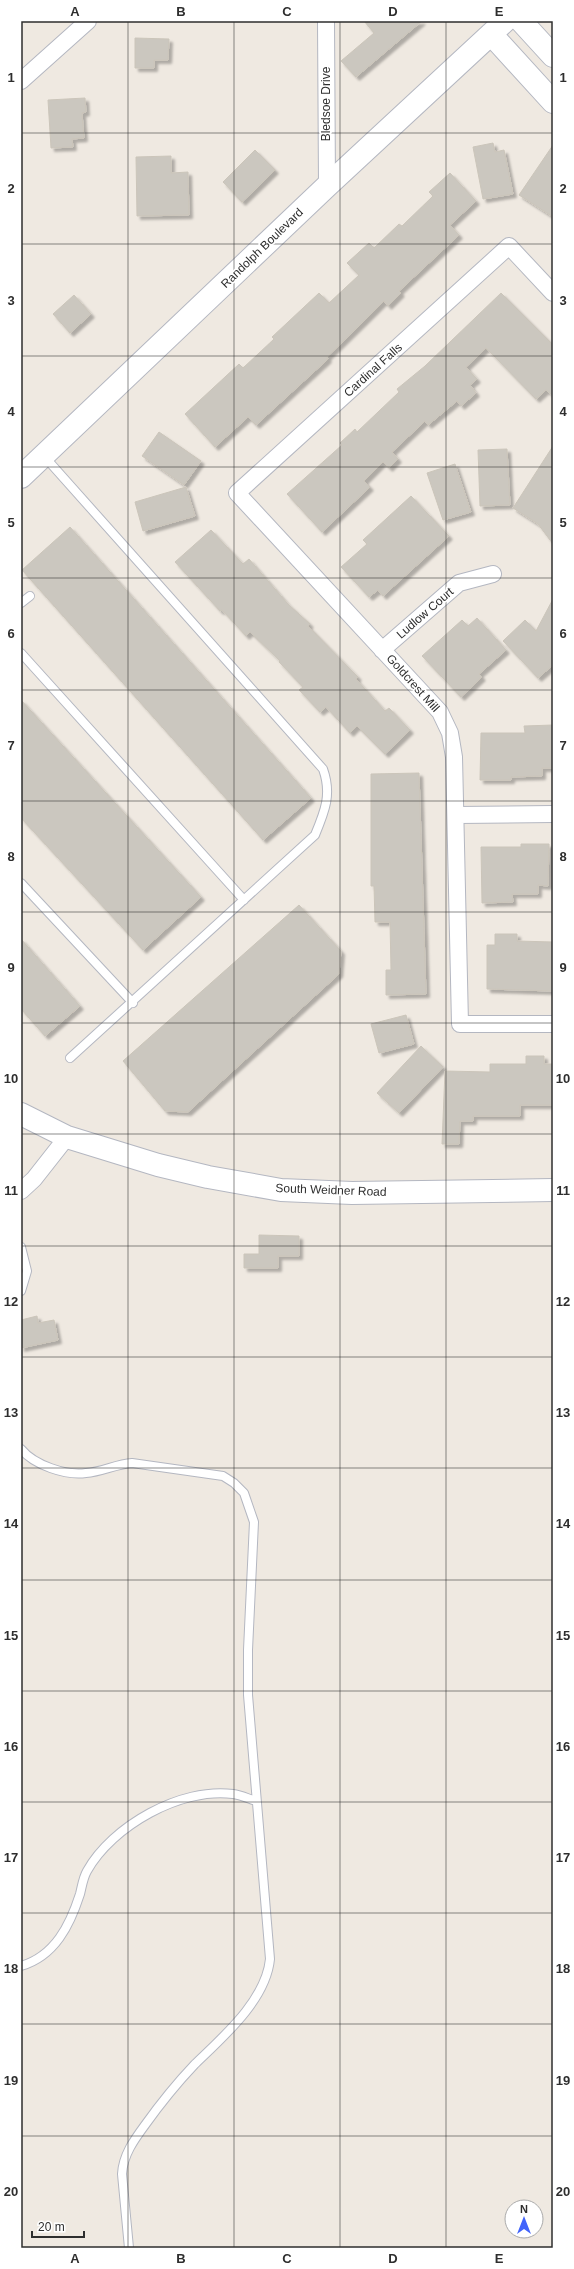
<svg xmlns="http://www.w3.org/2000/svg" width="574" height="2269" font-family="Helvetica,sans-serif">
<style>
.building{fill:#cbc7bf;stroke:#cbc5ba;filter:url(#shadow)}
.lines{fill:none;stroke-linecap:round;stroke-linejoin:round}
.lane-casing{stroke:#b4b7c1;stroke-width:10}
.street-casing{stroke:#b4b7c1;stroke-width:18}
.secondary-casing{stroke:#b4b7c1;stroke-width:24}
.lane{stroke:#fff;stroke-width:8}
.street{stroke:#fff;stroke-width:16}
.secondary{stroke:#fff;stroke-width:22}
.grid{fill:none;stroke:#2e2e2e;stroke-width:1;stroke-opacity:0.55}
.labels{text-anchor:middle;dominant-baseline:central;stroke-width:3.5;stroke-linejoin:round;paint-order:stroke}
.street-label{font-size:12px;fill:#2e2e2e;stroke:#fff}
.neatline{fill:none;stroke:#2e2e2e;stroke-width:1.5}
.grid-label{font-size:13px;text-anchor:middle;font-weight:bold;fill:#2e2e2e}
</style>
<defs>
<filter id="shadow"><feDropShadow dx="3.5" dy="3.5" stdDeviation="1" flood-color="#0004"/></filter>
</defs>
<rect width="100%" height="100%" fill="#efe9e1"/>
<path class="building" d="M 364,21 L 422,21 L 356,77 L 341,61 L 374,33 Z
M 135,38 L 169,39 L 168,60 L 154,60 L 154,68 L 135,68 Z
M 85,98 L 86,112 L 82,113 L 84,138 L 72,139 L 73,147 L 51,148 L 48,100 Z
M 493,143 L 495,152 L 504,150 L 513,194 L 483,199 L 473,147 Z
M 553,145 L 553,217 L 519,195 Z
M 255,150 L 275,170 L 242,202 L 223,182 Z
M 171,156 L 171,173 L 188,172 L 189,215 L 137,216 L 136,157 Z
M 450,173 L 476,201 L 450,225 L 459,235 L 399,291 L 401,293 L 388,306 L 384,301 L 327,357 L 328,359 L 256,425 L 248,417 L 215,447 L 185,414 L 239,364 L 243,368 L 274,339 L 272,337 L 319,293 L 329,303 L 359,275 L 347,263 L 369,243 L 374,248 L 399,224 L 402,226 L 433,196 L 429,192 Z
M 501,293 L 553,345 L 553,396 L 546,390 L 536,399 L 486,348 L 466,367 L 477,379 L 470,385 L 476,393 L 461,406 L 457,401 L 428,425 L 425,421 L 392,452 L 398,459 L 389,468 L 383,462 L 364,481 L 370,487 L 322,532 L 287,494 L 342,445 L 340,443 L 355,429 L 357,432 L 399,392 L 397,389 L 425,366 Z
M 74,295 L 91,314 L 70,333 L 53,314 Z
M 159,432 L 201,461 L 184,485 L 142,456 Z
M 553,446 L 553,544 L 538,524 L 513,508 Z
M 507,449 L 510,505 L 480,506 L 478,450 Z
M 455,464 L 471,512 L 443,520 L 427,473 Z
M 186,487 L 195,516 L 143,531 L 135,502 Z
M 411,496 L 449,536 L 383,596 L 378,590 L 369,597 L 341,567 L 367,544 L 363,540 Z
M 70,527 L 311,798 L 263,840 L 22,570 Z
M 211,530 L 243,564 L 249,559 L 288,604 L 310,624 L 308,626 L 358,677 L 356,679 L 385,711 L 389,708 L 410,730 L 385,754 L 357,726 L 350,733 L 326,707 L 320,712 L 299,690 L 303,687 L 279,662 L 280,661 L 250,632 L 246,636 L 222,610 L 220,611 L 175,562 Z
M 553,599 L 553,665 L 538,678 L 503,641 L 525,620 L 536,631 Z
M 477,618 L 506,650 L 479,674 L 482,677 L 461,697 L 422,656 L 462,620 L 468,626 Z
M 21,700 L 201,897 L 143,950 L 21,818 Z
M 553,725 L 553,768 L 542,768 L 542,776 L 511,777 L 511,780 L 480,780 L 481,733 L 525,733 L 524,726 Z
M 419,773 L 426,994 L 386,995 L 386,970 L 391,970 L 390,922 L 375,922 L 374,886 L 371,886 L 371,774 Z
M 521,844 L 549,844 L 548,886 L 538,885 L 538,894 L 512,894 L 513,902 L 482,903 L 481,847 L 521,847 Z
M 299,905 L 341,951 L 339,974 L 188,1112 L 165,1111 L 123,1061 Z
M 495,934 L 517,934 L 517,941 L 553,942 L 553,991 L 487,989 L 487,945 L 495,945 Z
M 21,939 L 80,1006 L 45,1036 L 21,1009 Z
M 406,1015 L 414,1044 L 379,1053 L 371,1024 Z
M 421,1046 L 443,1067 L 399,1113 L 377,1093 Z
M 526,1056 L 544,1056 L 544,1064 L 553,1064 L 553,1105 L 520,1105 L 520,1116 L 473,1116 L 473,1121 L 460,1121 L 459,1144 L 442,1144 L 445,1071 L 490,1072 L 490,1064 L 526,1064 Z
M 259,1235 L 299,1236 L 299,1256 L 278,1256 L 278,1268 L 244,1268 L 244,1254 L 259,1254 Z
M 37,1316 L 38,1323 L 54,1320 L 58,1340 L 21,1348 L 21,1320 Z"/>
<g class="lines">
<g class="lane-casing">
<path id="lane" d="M 44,456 L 323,769 C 332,794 325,811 315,835 L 70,1058
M 21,603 L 30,596
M 21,653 L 244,900
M 21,883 L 133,1003
M 21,1247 L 27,1271 L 21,1291
M 21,1449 C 34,1465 66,1476 86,1473 C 102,1472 116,1464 132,1463 L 223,1476 L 234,1483 L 244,1493 L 254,1522 L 248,1650 L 248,1695 L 270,1959 C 266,2000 223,2037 195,2064 C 177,2083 160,2104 145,2125 C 134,2140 123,2155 122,2174 L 129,2248
M 21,1966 C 55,1956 70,1925 80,1894 C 82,1886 83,1878 87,1871 C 112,1826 181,1787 233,1794 C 241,1795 249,1799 256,1801"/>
</g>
<g class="street-casing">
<path id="street" d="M 326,21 L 327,186
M 21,81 L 88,21
M 553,293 L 509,246 L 237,493 L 440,712 L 450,733 L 454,757 L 460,1024 L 553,1024
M 382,650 L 459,583 L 493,574
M 457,815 L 553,814
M 21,1191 L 34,1179 L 67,1137"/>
</g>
<g class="secondary-casing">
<path id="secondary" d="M 521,21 L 553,56
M 491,34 L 553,102
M 21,477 L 327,186 L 505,21
M 21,1114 L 67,1137 L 158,1165 L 208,1177 L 281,1190 L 352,1193 L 553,1190"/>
</g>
<use href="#lane" class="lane"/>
<use href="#street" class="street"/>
<use href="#secondary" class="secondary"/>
</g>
<path class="grid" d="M 128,21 L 128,2248M 234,21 L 234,2248M 340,21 L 340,2248M 446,21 L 446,2248M 21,133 L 553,133M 21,244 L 553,244M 21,356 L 553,356M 21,467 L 553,467M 21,578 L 553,578M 21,690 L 553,690M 21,801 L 553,801M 21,912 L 553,912M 21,1023 L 553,1023M 21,1134 L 553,1134M 21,1246 L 553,1246M 21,1357 L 553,1357M 21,1468 L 553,1468M 21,1580 L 553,1580M 21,1691 L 553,1691M 21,1802 L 553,1802M 21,1913 L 553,1913M 21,2024 L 553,2024M 21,2136 L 553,2136"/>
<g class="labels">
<g class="street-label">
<text transform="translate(326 104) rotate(-90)">Bledsoe Drive</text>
<text transform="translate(262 248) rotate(-44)">Randolph Boulevard</text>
<text transform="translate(373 370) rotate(-42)">Cardinal Falls</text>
<text transform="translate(425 613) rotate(-41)">Ludlow Court</text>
<text transform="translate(413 683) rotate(48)">Goldcrest Mill</text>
<text transform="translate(331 1190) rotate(2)">South Weidner Road</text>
</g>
</g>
<rect width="574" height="2269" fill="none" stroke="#ffffff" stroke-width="44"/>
<g transform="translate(524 2219)"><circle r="19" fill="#ffffff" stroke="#ababab"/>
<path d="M0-3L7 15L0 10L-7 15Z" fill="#4264fb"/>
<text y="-6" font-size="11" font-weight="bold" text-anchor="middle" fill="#2e2e2e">N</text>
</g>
<path d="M32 2231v6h52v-6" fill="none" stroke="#2e2e2e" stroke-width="2"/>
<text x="38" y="2231" font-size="12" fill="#2e2e2e" stroke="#ffffff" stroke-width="3" paint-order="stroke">20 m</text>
<rect x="22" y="22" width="530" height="2225" class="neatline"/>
<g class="grid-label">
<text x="75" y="16">A</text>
<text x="181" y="16">B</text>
<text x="287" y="16">C</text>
<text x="393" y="16">D</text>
<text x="499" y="16">E</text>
<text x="11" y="82">1</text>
<text x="563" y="82">1</text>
<text x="11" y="193">2</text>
<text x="563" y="193">2</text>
<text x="11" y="305">3</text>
<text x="563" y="305">3</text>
<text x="11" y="416">4</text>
<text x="563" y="416">4</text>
<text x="11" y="527">5</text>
<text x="563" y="527">5</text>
<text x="11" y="638">6</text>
<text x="563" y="638">6</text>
<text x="11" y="750">7</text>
<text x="563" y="750">7</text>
<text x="11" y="861">8</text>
<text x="563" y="861">8</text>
<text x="11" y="972">9</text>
<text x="563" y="972">9</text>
<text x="11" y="1083">10</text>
<text x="563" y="1083">10</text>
<text x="11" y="1195">11</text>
<text x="563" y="1195">11</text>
<text x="11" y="1306">12</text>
<text x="563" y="1306">12</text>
<text x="11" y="1417">13</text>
<text x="563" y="1417">13</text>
<text x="11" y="1528">14</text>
<text x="563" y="1528">14</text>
<text x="11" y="1640">15</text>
<text x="563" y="1640">15</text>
<text x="11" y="1751">16</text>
<text x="563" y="1751">16</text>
<text x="11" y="1862">17</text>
<text x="563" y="1862">17</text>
<text x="11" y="1973">18</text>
<text x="563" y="1973">18</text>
<text x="11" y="2085">19</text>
<text x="563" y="2085">19</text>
<text x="11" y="2196">20</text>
<text x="563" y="2196">20</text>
<text x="75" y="2263">A</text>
<text x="181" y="2263">B</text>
<text x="287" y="2263">C</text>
<text x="393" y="2263">D</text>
<text x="499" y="2263">E</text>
</g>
</svg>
